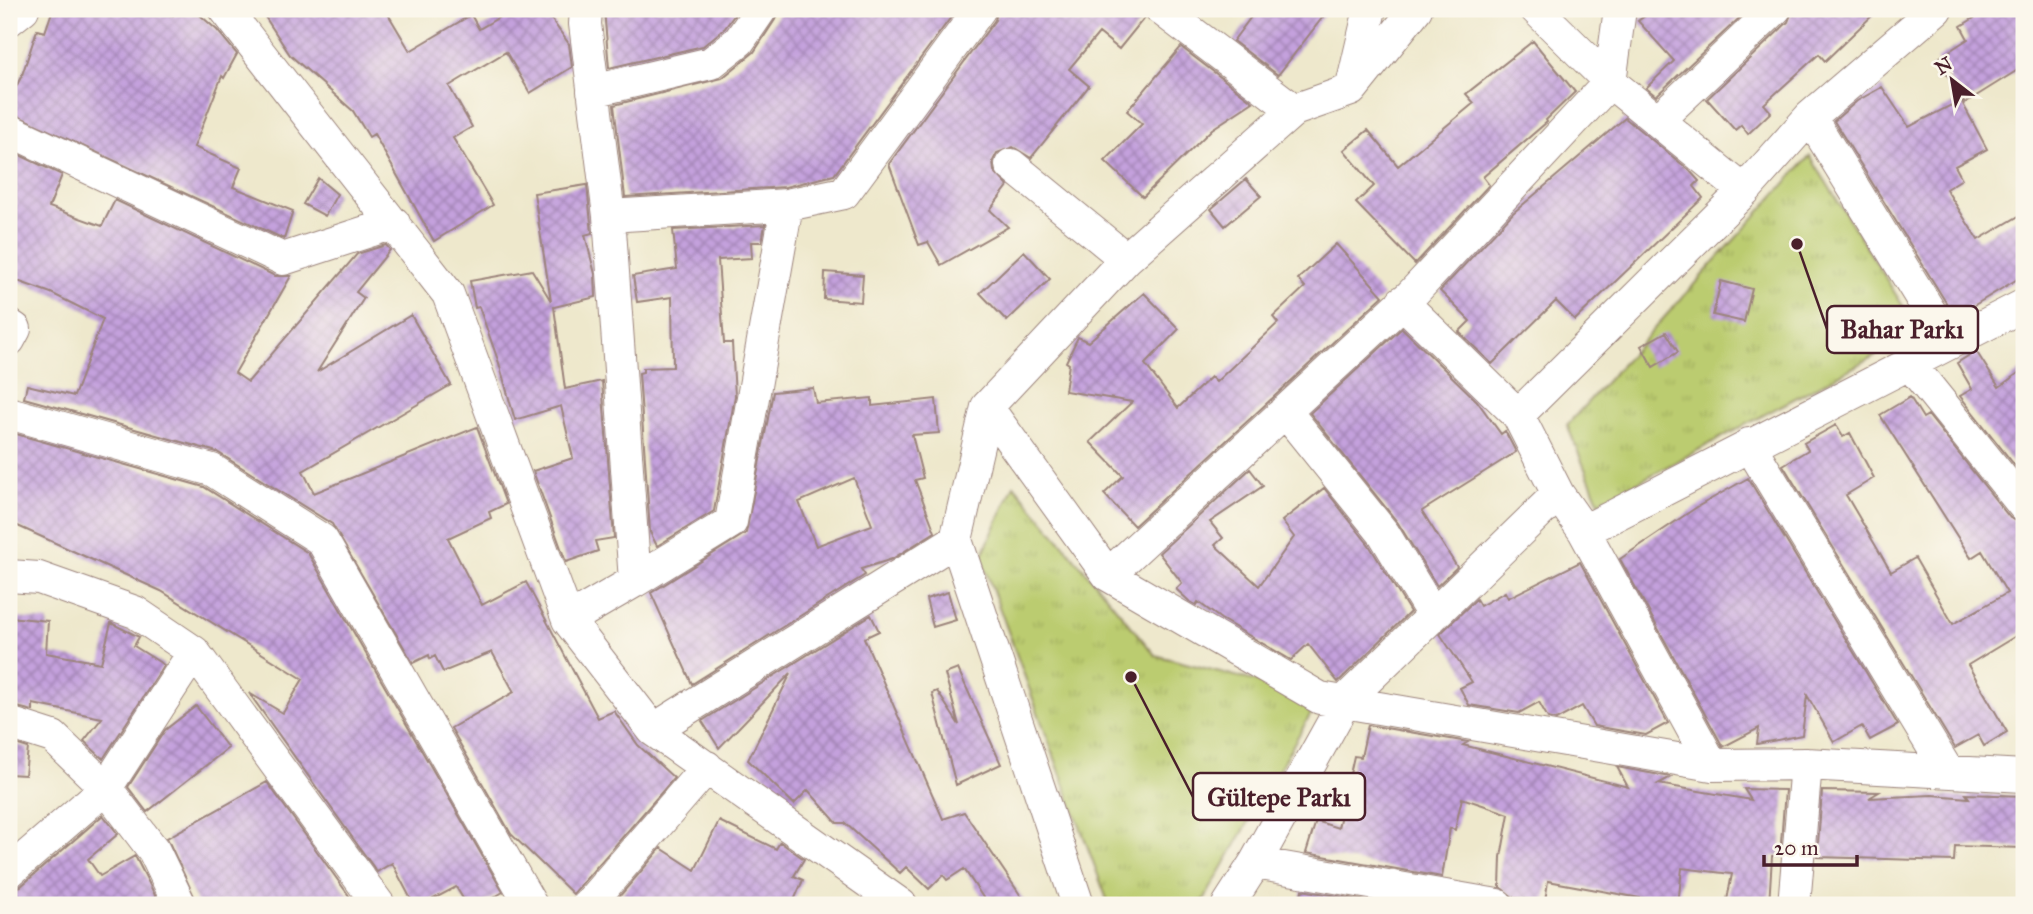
<svg xmlns="http://www.w3.org/2000/svg" width="2033" height="914" font-family="'IM FELL Great Primer',serif">
<style>
.grass{fill:url(#grass-tufts);stroke:#82764d;stroke-width:2}
.building{fill:url(#building-cross-hatch);fill-rule:evenodd}
.lines{fill:none;stroke-linecap:round;stroke-linejoin:round}
.minor-casing{stroke:#9c847c;stroke-width:34}
.minor{stroke:#fff;stroke-width:32}
.leader{fill:none;stroke:#4a1f2b;stroke-width:2.5}
.callout-dot{fill:#4a1f2b;stroke:#fbf7ec;stroke-width:2.5}
.callout{fill:#fbf7ec;stroke:#4a1f2b;stroke-width:2.5}
.callout-label{font-size:26px;text-anchor:middle;font-weight:bold;fill:#4a1f2b}
</style>
<defs>
<pattern id="grass-tufts" width="24" height="20" patternUnits="userSpaceOnUse" patternTransform="scale(1.75)"><rect width="24" height="20" fill="#bbcc6f"/><path d="M3 7l-1-3M5 7V3M7 7l1-3M15 17l-1-3M17 17v-4M19 17l1-3" fill="none" stroke="#a2af60"/></pattern>
<pattern id="building-cross-hatch" width="8" height="8" patternUnits="userSpaceOnUse" patternTransform="scale(1.75)"><rect width="8" height="8" fill="#c4a1dd"/><path d="M0 0l8 8M0 8l8-8" fill="none" stroke="#a183b3"/></pattern>
</defs>
<rect width="100%" height="100%" fill="#fbf7ec"/>
<filter id="ink" filterUnits="userSpaceOnUse"><feTurbulence type="fractalNoise" baseFrequency=".0143" numOctaves="2"/><feDisplacementMap in="SourceGraphic" scale="14" xChannelSelector="R" yChannelSelector="G"/><feConvolveMatrix kernelMatrix="1 2 1 2 8 2 1 2 1" color-interpolation-filters="sRGB"/></filter>
<filter id="wash" filterUnits="userSpaceOnUse"><feTurbulence type="fractalNoise" baseFrequency=".00686" numOctaves="4" result="noise"/><feDisplacementMap in="SourceGraphic" scale="28" xChannelSelector="R" yChannelSelector="G"/><feGaussianBlur stdDeviation="1.57" result="paint"/><feColorMatrix in="noise" values="0 0 0 0 0 0 0 0 0 0 0 0 0 0 0 0 0 1.4 0 .05"/><feComposite in="paint" operator="in"/></filter>
<g filter="url(#wash)">
<rect width="100%" height="100%" fill="#eee8cc"/>
<path class="grass" d="M 1810,156 L 1919,332 L 1599,503 L 1567,425 Z
M 1014,485 L 1155,655 L 1320,698 L 1201,905 L 1109,905 L 981,558 Z"/>
<g id="blocks">
<path class="building" d="M 53,9 L 150,9 L 173,15 L 175,9 L 193,9 L 217,30 L 237,54 L 224,78 L 222,76 L 194,147 L 241,168 L 233,187 L 293,211 L 284,239 L 9,112 L 9,101 L 22,75 L 37,30 L 45,32 Z
M 260,9 L 385,9 L 410,51 L 471,15 L 479,29 L 513,9 L 544,9 L 569,44 L 572,67 L 530,93 L 506,52 L 449,86 L 472,127 L 453,138 L 493,205 L 434,241 L 374,134 L 369,137 L 353,111 L 290,55 Z
M 604,9 L 733,9 L 737,11 L 725,28 L 703,46 L 609,68 Z
M 782,9 L 957,9 L 834,175 L 785,187 L 625,197 L 614,105 L 722,78 L 754,52 Z
M 998,9 L 1143,9 L 1145,17 L 1119,49 L 1099,33 L 1069,69 L 1089,86 L 1031,158 L 1013,147 L 997,153 L 993,161 L 994,171 L 1008,186 L 990,210 L 1008,227 L 941,265 L 928,242 L 919,245 L 889,164 L 995,20 Z
M 1257,9 L 1329,9 L 1278,75 L 1233,41 Z
M 1654,9 L 1749,9 L 1656,96 L 1646,88 L 1674,61 L 1638,21 Z
M 1793,9 L 1879,9 L 1825,61 L 1819,54 L 1764,104 L 1771,112 L 1748,134 L 1741,125 L 1735,130 L 1707,99 L 1788,22 Z
M 1989,9 L 2024,9 L 2024,66 L 1965,103 L 1937,59 L 1968,39 L 1961,26 Z
M 1533,41 L 1575,92 L 1546,120 L 1547,122 L 1483,177 L 1489,185 L 1415,264 L 1356,203 L 1374,186 L 1344,150 L 1368,130 L 1398,166 L 1474,103 L 1466,94 Z
M 1181,47 L 1253,102 L 1212,129 L 1143,197 L 1105,161 L 1142,124 L 1127,111 Z
M 1882,87 L 1909,127 L 1961,100 L 1987,149 L 1955,166 L 1962,179 L 1946,189 L 1978,240 L 2024,213 L 2024,275 L 1955,317 L 1834,121 L 1857,101 Z
M 1625,118 L 1689,170 L 1699,181 L 1694,186 L 1703,198 L 1575,320 L 1556,301 L 1492,364 L 1459,332 L 1470,321 L 1440,291 L 1513,213 Z
M 9,150 L 62,175 L 49,207 L 102,226 L 115,200 L 275,276 L 291,276 L 235,373 L 248,382 L 357,254 L 386,245 L 390,250 L 356,292 L 364,298 L 317,372 L 411,315 L 451,385 L 303,471 L 314,493 L 477,427 L 506,504 L 489,512 L 491,518 L 448,538 L 482,605 L 526,582 L 598,718 L 614,711 L 638,745 L 674,778 L 573,894 L 511,834 L 451,728 L 514,692 L 492,652 L 443,672 L 435,656 L 430,659 L 429,655 L 413,663 L 332,524 L 217,452 L 24,398 L 27,385 L 74,396 L 103,319 L 51,293 L 9,278 Z
M 318,178 L 337,194 L 325,216 L 303,204 Z
M 1246,179 L 1261,196 L 1225,226 L 1211,209 Z
M 587,185 L 592,233 L 585,235 L 595,274 L 596,297 L 554,307 L 565,389 L 602,381 L 614,538 L 595,541 L 598,551 L 566,562 L 533,471 L 573,458 L 561,406 L 515,420 L 499,363 L 479,307 L 475,308 L 470,281 L 532,270 L 551,301 L 534,193 Z
M 765,225 L 762,242 L 751,242 L 752,258 L 718,260 L 724,343 L 732,343 L 735,396 L 714,511 L 657,546 L 650,532 L 639,373 L 643,372 L 643,368 L 673,367 L 672,297 L 637,302 L 633,276 L 677,269 L 673,230 Z
M 1336,244 L 1383,296 L 1134,526 L 1104,494 L 1123,476 L 1090,442 L 1132,402 L 1065,391 L 1069,364 L 1066,362 L 1078,337 L 1088,342 L 1144,293 L 1179,329 L 1145,364 L 1178,408 L 1211,377 L 1216,382 L 1278,323 L 1273,317 L 1305,287 L 1298,279 Z
M 1024,251 L 1050,279 L 1007,321 L 980,293 Z
M 825,272 L 863,275 L 861,302 L 824,299 Z
M 1721,281 L 1752,289 L 1744,322 L 1713,315 Z
M 1402,328 L 1477,401 L 1501,434 L 1505,431 L 1516,452 L 1422,511 L 1457,567 L 1437,586 L 1398,523 L 1310,413 Z
M 1666,332 L 1678,352 L 1653,367 L 1641,346 Z
M 1976,351 L 1999,387 L 2024,369 L 2024,477 L 1960,396 L 1972,389 L 1957,363 Z
M 813,388 L 816,403 L 872,398 L 872,406 L 936,399 L 939,433 L 912,435 L 923,478 L 915,480 L 935,532 L 892,559 L 861,569 L 865,575 L 692,684 L 651,593 L 746,533 L 773,392 ZM 854,478 L 872,525 L 816,546 L 799,502 Z
M 1910,397 L 1923,418 L 1928,415 L 2010,518 L 2024,524 L 2024,631 L 1968,665 L 2007,732 L 1984,746 L 1978,735 L 1955,748 L 1783,465 L 1808,450 L 1804,443 L 1836,425 L 1843,437 L 1850,433 L 1874,478 L 1846,495 L 1891,572 L 1915,558 L 1953,624 L 2007,593 L 1982,551 L 1971,558 L 1880,415 Z
M 9,432 L 204,487 L 308,553 L 503,892 L 481,905 L 467,905 L 456,887 L 422,905 L 414,905 L 392,863 L 377,872 L 249,693 L 283,713 L 303,679 L 161,591 L 9,522 Z
M 1250,469 L 1263,486 L 1210,522 L 1223,538 L 1215,545 L 1259,586 L 1294,537 L 1282,521 L 1324,488 L 1369,545 L 1410,612 L 1338,682 L 1308,644 L 1291,660 L 1221,619 L 1198,602 L 1196,605 L 1189,601 L 1176,589 L 1182,583 L 1159,553 Z
M 1748,478 L 1898,725 L 1870,740 L 1862,726 L 1834,742 L 1807,695 L 1802,735 L 1757,744 L 1759,728 L 1723,747 L 1620,559 L 1697,507 Z
M 1580,562 L 1668,723 L 1646,735 L 1594,726 L 1582,706 L 1556,720 L 1548,718 L 1539,702 L 1519,713 L 1469,705 L 1460,688 L 1472,682 L 1440,634 L 1476,599 L 1480,606 L 1505,592 L 1508,598 Z
M 948,592 L 956,620 L 933,627 L 926,599 Z
M 871,615 L 879,631 L 864,638 L 943,819 L 964,812 L 1027,905 L 988,905 L 964,869 L 947,880 L 943,875 L 929,889 L 906,867 L 900,873 L 845,823 L 837,823 L 808,790 L 794,804 L 748,760 L 791,673 L 719,748 L 702,721 Z
M 9,617 L 48,621 L 46,653 L 101,663 L 111,623 L 139,637 L 134,646 L 164,665 L 103,759 L 84,741 L 102,718 L 33,704 L 33,711 L 9,705 Z
M 958,669 L 1001,764 L 956,785 L 932,693 L 937,691 L 959,725 L 945,674 Z
M 196,706 L 228,748 L 147,812 L 128,787 L 165,730 Z
M 1368,725 L 1468,742 L 1463,745 L 1628,787 L 1617,767 L 1671,777 L 1658,784 L 1751,800 L 1744,789 L 1785,790 L 1780,856 L 1772,856 L 1769,905 L 1727,900 L 1732,874 L 1682,868 L 1678,905 L 1548,881 L 1545,902 L 1514,898 L 1500,887 L 1501,857 L 1509,814 L 1462,798 L 1455,830 L 1450,828 L 1442,877 L 1306,853 L 1316,821 L 1338,828 L 1354,756 L 1361,757 Z
M 9,742 L 28,748 L 25,775 L 9,774 Z
M 267,782 L 347,893 L 355,905 L 198,905 L 167,838 Z
M 1822,791 L 1879,792 L 1869,798 L 1932,795 L 1969,798 L 1966,794 L 2024,796 L 2024,848 L 1955,846 L 1954,861 L 1817,857 Z
M 103,815 L 118,834 L 88,859 L 100,876 L 135,856 L 160,905 L 9,905 L 9,890 L 21,886 Z
M 719,821 L 776,849 L 780,842 L 804,859 L 794,876 L 803,880 L 792,905 L 612,905 L 661,848 L 695,870 Z
M 1302,890 L 1391,905 L 1300,905 Z"/>
</g>
</g>
<g filter="url(#ink)">
<use href="#blocks" fill-opacity="0" stroke="#9c847c" stroke-width="2"/>
<g class="lines">
<g class="minor-casing">
<path id="minor" d="M 225,9 L 448,294 L 568,620 L 653,730 L 901,905
M 1161,9 L 1294,110
M 1536,9 L 1610,82 L 1744,191
M 1620,9 L 1610,82 L 1411,295 L 1108,575 L 1320,698 L 1712,765 L 1806,764 L 2024,776
M 9,20 L 23,9
M 1353,82 L 1370,9
M 593,91 L 711,63 L 739,41 L 761,9
M 1810,117 L 1949,343
M 1658,120 L 1775,9
M 9,130 L 283,259 L 394,223
M 1011,165 L 1126,259
M 609,216 L 787,205 L 844,193 L 980,9
M 9,325 L 15,329 L 9,340
M 1909,363 L 2024,506
M 987,407 L 1108,575
M 1285,411 L 1384,534 L 1433,615
M 9,413 L 212,470 L 322,540 L 531,905
M 1518,415 L 1744,191 L 1810,117 L 1936,9
M 1749,444 L 1948,772
M 1558,494 L 1584,531 L 2024,305
M 1584,531 L 1712,765
M 9,576 L 39,578 L 135,612 L 194,652 L 379,905
M 635,581 L 731,522 L 787,205
M 568,620 L 635,581 L 609,216 L 585,24 L 586,9
M 9,723 L 53,737 L 106,788 L 154,851 L 180,905
M 653,730 L 956,540
M 1255,863 L 1497,905
M 9,872 L 106,788 L 194,652
M 588,905 L 707,767
M 1078,905 L 956,540 L 987,407 L 1126,259 L 1294,110 L 1351,90 L 1416,9
M 1228,905 L 1255,863 L 1345,701 L 1558,494 L 1518,415 L 1402,302
M 1794,905 L 1806,764"/>
</g>
<use href="#minor" class="minor"/>
</g>
</g>
<path class="leader" d="M1797 244L1827 329M1131 677L1193 797"/>
<g class="callout-dot">
<circle cx="1797" cy="244" r="7"/>
<circle cx="1131" cy="677" r="7"/>
</g>
<g class="callout">
<rect x="1827" y="306" width="151" height="47" rx="7"/>
<rect x="1193" y="773" width="172" height="47" rx="7"/>
</g>
<g class="callout-label">
<text x="1902" y="338">Bahar Parkı</text>
<text x="1279" y="806">Gültepe Parkı</text>
</g>
<rect width="2033" height="914" fill="none" stroke="#fbf7ec" stroke-width="35"/>
<g transform="translate(1952 80) rotate(329)" stroke="#fbf7ec" stroke-width="5" paint-order="stroke">
<path d="M0-5L12 26L0 18L-12 26Z" fill="#4a1f2b"/>
<text y="-10" font-size="19" font-weight="bold" text-anchor="middle" fill="#4a1f2b">N</text>
</g>
<path d="M1764 855v10h93v-10" fill="none" stroke="#4a1f2b" stroke-width="3.5"/>
<text x="1774" y="855" font-size="21" fill="#4a1f2b" stroke="#fbf7ec" stroke-width="5" paint-order="stroke">20 m</text>
</svg>
